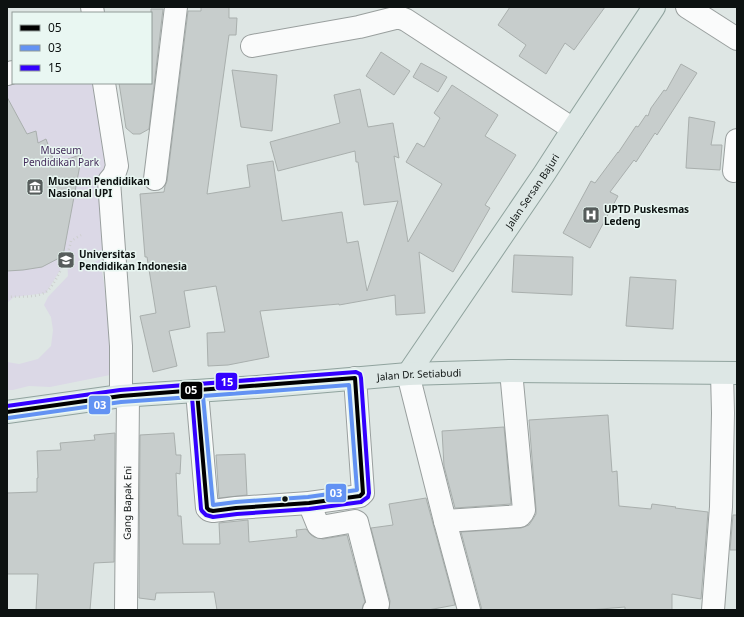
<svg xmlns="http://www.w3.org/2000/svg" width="744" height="617" font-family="'Noto Sans',sans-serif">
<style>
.green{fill:#dbd8e6}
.building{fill:#c7cdcc;stroke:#a9afad}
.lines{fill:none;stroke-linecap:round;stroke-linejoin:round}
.minor-casing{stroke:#999f9e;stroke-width:24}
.major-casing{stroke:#90a39e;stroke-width:24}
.path{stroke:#cdcfcf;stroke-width:2.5;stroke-dasharray:1 3;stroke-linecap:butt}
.minor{stroke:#fafbfb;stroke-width:22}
.major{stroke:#dde7e5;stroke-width:22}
.bus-1-casing{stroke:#e9f7f2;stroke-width:7}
.bus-2-casing{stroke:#e9f7f2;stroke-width:7}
.bus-3-casing{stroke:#e9f7f2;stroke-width:7}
.bus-1{stroke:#000;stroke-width:4}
.bus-2{stroke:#6292f3;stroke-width:4}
.bus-3{stroke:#30f;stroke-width:4}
.bus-dot{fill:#0d1211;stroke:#e9f7f2;stroke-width:1.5}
.labels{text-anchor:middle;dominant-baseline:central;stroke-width:3;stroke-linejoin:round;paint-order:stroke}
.park-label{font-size:10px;fill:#442c5b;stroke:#e9f7f2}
.poi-label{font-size:10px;font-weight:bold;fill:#0d1211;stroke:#e9f7f2;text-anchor:start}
.street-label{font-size:10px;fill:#0d1211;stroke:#e9f7f2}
.line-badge{stroke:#e9f7f2;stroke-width:1.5}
.badge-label{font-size:11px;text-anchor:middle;font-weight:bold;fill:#fff}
</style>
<rect width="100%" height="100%" fill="#dee6e4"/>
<path class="green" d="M 7,75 L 13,83 L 103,83 L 114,251 L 78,257 L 83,263 L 91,264 L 100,259 L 104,283 L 115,374 L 50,387 L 29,386 L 13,390 L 7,390 L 7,362 L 19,364 L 38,359 L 51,346 L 53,330 L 51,317 L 44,305 L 48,297 L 68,276 L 67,259 L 46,293 L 14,297 L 7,303 Z"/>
<path class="building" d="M 201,7 L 229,7 L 229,18 L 237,18 L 236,35 L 229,35 L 207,194 L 250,187 L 247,165 L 273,161 L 282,221 L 342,212 L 347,243 L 358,241 L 367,291 L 398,201 L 364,205 L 358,162 L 356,162 L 355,151 L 278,171 L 270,142 L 340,123 L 334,95 L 360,89 L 368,127 L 393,123 L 399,158 L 394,156 L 408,242 L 442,184 L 406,162 L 417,143 L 424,147 L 440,118 L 434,113 L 452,85 L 498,115 L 485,136 L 516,155 L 485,205 L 490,208 L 453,272 L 419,252 L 425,313 L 396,315 L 395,295 L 339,305 L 339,304 L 260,311 L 269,357 L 228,365 L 208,366 L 207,333 L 225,332 L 216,286 L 184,291 L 190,327 L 169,331 L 177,366 L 153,372 L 140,316 L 156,313 L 147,257 L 145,257 L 140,194 L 164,192 L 165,186 L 167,181 L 188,11 L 201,11 Z
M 510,7 L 605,7 L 574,50 L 565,43 L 546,74 L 519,56 L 526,45 L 498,25 Z
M 151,9 L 163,9 L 149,129 L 140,134 L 133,134 L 126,128 L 119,83 L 151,83 Z
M 381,52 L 410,71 L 394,95 L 366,76 Z
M 421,63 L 447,77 L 438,92 L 413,77 Z
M 681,64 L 697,73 L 657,135 L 655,133 L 636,162 L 634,160 L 610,192 L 618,196 L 590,248 L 563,233 L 591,181 L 595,183 L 618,152 L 618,153 L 636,126 L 638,127 L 646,115 L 648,116 L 651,108 L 664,90 L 666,91 Z
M 232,70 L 277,75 L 272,131 L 241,127 Z
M 7,97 L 27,134 L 36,131 L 38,143 L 46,139 L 55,164 L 82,154 L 63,256 L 42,267 L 23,270 L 7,271 Z
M 689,117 L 715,122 L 711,145 L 722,145 L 720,170 L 686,168 Z
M 514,255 L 573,257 L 572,295 L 512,292 Z
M 630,277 L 676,280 L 673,329 L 626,326 Z
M 608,415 L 612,472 L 617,471 L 619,506 L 651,509 L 652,504 L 676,507 L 675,508 L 708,512 L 701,599 L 672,594 L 672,610 L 625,610 L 625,607 L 589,610 L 482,610 L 461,532 L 521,528 L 529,525 L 533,519 L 536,514 L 536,509 L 529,420 Z
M 504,427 L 511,504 L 455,508 L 444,466 L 442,431 Z
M 115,433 L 114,562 L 94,563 L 90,610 L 36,610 L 38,574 L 7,574 L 7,493 L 37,492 L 37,478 L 38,478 L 37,451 L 61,450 L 60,443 L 95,440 L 94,435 Z
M 174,433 L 176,455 L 181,455 L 180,474 L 176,473 L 178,516 L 181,516 L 183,544 L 220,544 L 219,523 L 248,520 L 249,542 L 297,537 L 296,530 L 306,529 L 311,535 L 314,537 L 323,539 L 347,535 L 365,602 L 363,605 L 362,610 L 217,610 L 214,592 L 156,593 L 155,600 L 139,598 L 140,435 Z
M 245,454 L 247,495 L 219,498 L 216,455 Z
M 426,498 L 455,605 L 428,610 L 389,610 L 390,601 L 371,528 L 393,525 L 389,504 Z
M 733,515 L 737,515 L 737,550 L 730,550 Z"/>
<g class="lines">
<g class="minor-casing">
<g id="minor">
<path d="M 92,7 L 93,13"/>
<path d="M 687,7 L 737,39"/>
<path d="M 252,46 L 359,27 L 395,18 L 401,18 L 406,20 L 573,129"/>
<path d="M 7,74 L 13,72"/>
<path d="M 104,83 L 117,166 L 114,175 L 109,181 L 121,346 L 121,396"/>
<path d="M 734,171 L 737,140"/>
<path d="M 155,179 L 176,7"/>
<path d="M 408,374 L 445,521 L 469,610"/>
<path d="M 197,391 L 207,508 L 209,510 L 213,511 L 236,508 L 309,503 L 360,496 L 363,493 L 355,378"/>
<path d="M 309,503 L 318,525 L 321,527 L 355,521 L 357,522 L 378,604 L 377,608 L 374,610"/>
<path d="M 445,521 L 520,516 C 522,514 523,513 524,510 L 511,371"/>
<path id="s1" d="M 126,610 L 128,396"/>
<path d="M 713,610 L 721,507 L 723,413 L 722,373"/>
</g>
</g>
<g class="major-casing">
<g id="major">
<path id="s2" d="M 408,374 L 544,174 L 573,129 L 654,7"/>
<path id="s3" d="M 7,412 L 121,396 L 257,387 L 408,374 L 511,371 L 737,373"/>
</g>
</g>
<path class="path" d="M 7,297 C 19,296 33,298 44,293 C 55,289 69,252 71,241 L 81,235"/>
<use href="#minor" class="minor"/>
<use href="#major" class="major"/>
<g class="bus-1-casing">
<path id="bus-1" d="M 7,412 L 121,396 L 355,378 L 363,493 L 360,496 L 309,503 L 236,508 L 213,511 L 209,510 L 207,508 L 197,391"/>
</g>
<g class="bus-2-casing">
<path id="bus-2" d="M 349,385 L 357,490 L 308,497 L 236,502 L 213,505 L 203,396 Z
M 8,418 L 121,402 L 192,397"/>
</g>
<g class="bus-3-casing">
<path id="bus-3" d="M 7,406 L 120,390 L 356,372 L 360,374 L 361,378 L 369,493 L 368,497 L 361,502 L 309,509 L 237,514 L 213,517 L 206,515 L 202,511 L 201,509 L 192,397"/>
</g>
<use href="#bus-1" class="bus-1"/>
<use href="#bus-2" class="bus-2"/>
<use href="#bus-3" class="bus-3"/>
</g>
<defs>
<g id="museum-square" transform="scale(0.9)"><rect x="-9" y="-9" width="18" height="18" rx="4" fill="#565c5b" stroke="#e9f7f2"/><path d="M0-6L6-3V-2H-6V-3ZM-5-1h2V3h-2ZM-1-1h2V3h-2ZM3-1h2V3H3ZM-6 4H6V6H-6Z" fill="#fff"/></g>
<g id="hospital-square" transform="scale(0.9)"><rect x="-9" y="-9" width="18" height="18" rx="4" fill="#565c5b" stroke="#e9f7f2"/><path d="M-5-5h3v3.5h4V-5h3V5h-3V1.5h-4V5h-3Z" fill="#fff"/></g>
<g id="university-square" transform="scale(0.9)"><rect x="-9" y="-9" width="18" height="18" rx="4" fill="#565c5b" stroke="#e9f7f2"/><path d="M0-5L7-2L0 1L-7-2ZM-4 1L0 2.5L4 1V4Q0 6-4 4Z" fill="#fff"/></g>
</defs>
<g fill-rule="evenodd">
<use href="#museum-square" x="35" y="187"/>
<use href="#hospital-square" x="591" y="215"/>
<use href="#university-square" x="66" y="260"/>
</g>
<circle class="bus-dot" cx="285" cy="499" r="3.5"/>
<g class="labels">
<g class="park-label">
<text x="61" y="150">Museum<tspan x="61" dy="12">Pendidikan Park</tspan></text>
</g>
<g class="poi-label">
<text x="48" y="181">Museum Pendidikan<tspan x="48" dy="12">Nasional UPI</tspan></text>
<text x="604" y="209">UPTD Puskesmas<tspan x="604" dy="12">Ledeng</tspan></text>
<text x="79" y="254">Universitas<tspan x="79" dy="12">Pendidikan Indonesia</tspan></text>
</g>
<g class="street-label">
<text stroke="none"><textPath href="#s2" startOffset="221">Jalan Sersan Bajuri</textPath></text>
<text stroke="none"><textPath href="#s3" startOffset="414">Jalan Dr. Setiabudi</textPath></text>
<text stroke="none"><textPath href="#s1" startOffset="107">Gang Bapak Eni</textPath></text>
</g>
</g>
<g class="line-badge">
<rect x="215" y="372" width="23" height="19" rx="4" fill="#30f"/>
<rect x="180" y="381" width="23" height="19" rx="4" fill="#000"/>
<rect x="88" y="395" width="23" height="20" rx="4" fill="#6292f3"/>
<rect x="325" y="483" width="22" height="20" rx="4" fill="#6292f3"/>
</g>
<g class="badge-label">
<text x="227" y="386">15</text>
<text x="191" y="394">05</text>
<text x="100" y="409">03</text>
<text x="336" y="497">03</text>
</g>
<rect width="744" height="617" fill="none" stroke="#0d1211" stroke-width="16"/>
<rect x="12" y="12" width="140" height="72" fill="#e9f7f2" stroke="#919b98"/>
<rect x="20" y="25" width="20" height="6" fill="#000000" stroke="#919b98"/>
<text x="48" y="32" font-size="12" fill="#0d1211">05</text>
<rect x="20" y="45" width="20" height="6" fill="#6292f3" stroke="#919b98"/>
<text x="48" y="52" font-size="12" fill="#0d1211">03</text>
<rect x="20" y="65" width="20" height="6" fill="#3300ff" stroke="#919b98"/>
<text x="48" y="72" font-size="12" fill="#0d1211">15</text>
</svg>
